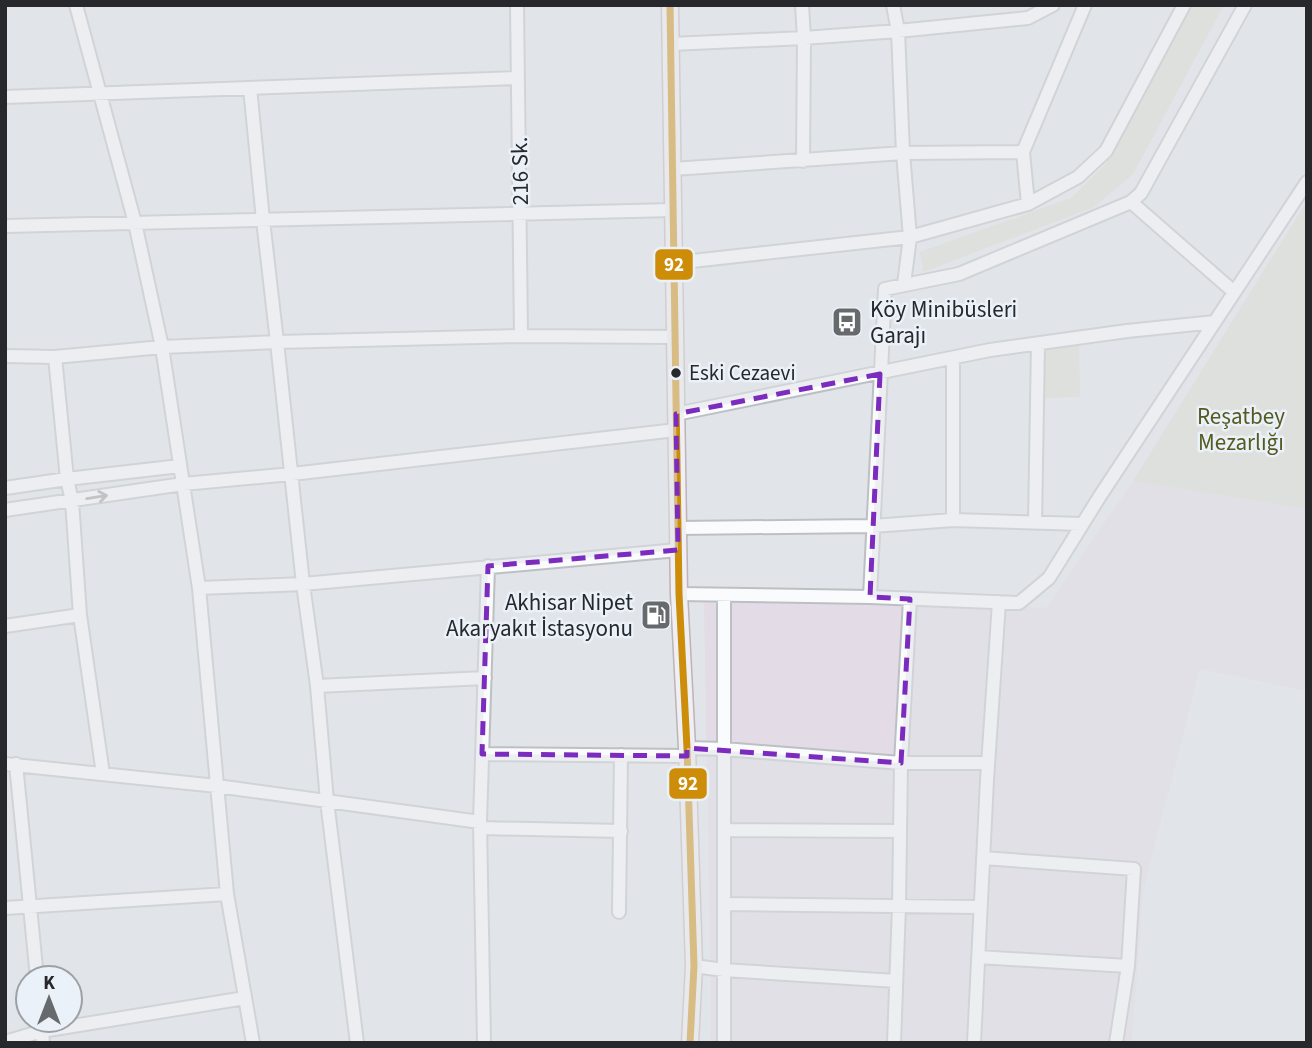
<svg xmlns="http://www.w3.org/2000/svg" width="1312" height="1048" font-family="'Source Sans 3',sans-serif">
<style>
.industrial{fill:#e3dbe6}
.green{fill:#d8dbcf}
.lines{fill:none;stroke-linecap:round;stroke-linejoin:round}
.minor-casing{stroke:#bdc0c3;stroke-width:16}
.major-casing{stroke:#bcb4b6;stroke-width:19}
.minor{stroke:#fafbfc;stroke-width:12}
.major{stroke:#f4eef0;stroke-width:16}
.bus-1-casing{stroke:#ebf1f8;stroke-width:12}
.bus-1{stroke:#cd8d09;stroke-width:7}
.oneway{stroke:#9b9c9e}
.marked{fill:none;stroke:#7b2cbf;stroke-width:5;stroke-dasharray:14 9;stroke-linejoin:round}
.bus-dot{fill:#26282b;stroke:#ebf1f8;stroke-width:2.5}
.labels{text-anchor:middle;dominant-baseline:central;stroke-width:5;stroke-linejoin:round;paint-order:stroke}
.bus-label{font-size:21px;fill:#26282b;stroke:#ebf1f8;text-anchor:start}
.street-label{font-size:23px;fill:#26282b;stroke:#ebf1f8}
.poi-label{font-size:23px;fill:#26282b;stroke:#ebf1f8;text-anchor:start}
.park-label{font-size:23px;fill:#555a21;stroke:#ebf1f8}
.line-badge{stroke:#ebf1f8;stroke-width:2.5}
.badge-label{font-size:19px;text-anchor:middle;font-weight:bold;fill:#fff}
</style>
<rect width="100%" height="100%" fill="#e1e4e8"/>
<path class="industrial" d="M 1133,481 L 1307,509 L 1307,691 L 1200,669 L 1143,892 L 1132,1043 L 710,1043 L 711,1011 L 704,595 L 1046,608 Z"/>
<path class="green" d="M 1190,5 L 1224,5 L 1133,174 L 1094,207 L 923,272 L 920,252 L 1071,198 L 1105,165 Z
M 1307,201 L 1307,509 L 1133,481 Z
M 1079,344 L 1080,397 L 1044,398 L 1041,349 Z"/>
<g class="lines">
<g class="minor-casing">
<path id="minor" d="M 76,5 L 135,223 L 162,347 L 199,588 L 227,894 L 253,1043
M 517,5 L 521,336
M 802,5 L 804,38 L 803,161
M 893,5 L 898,31 L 903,153 L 910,237 L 904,284
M 671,44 L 804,38 L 898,31 L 1028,18 L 1053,5
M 250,88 L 263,220 L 277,342 L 303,584 L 317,686 L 327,801 L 357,1043
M 5,97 L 518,78
M 673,169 L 903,153 L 1023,152
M 1131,202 L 1234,292
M 1028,204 L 1023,152 L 1085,5
M 5,226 L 673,210
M 674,263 L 910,237 L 1028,204 L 1078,177 L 1106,151 L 1184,5
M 5,356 L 55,357 L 162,347 L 277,342 L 521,336 L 675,337
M 55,357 L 67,479 L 72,501 L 80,615 L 103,774
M 953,358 L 953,520
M 676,414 L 990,350 L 1127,331 L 1215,322
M 5,488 L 67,479 L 180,466
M 5,510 L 183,484 L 292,474 L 676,430
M 1035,523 L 1038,344
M 678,528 L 873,526 L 953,520 L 1082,524
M 199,588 L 303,584 L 678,550
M 679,594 L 870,597 L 1019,603 L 1049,578 L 1100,496 L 1307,182
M 870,597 L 885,289 L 959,274 L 1131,202 L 1141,193 L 1245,5
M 5,626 L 80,615
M 317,686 L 485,678
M 687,748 L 724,749 L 901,763 L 988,763
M 482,754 L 687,756
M 5,764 L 217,786 L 480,822
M 16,764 L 37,978
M 480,828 L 621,831
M 724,830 L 900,831
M 983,858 L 1134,869 L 1128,966 L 1116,1043
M 724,904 L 980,907
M 5,908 L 227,894
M 619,912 L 621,755
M 978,957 L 1128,966
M 694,966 L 724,970 L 896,981
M 41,1020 L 43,1043
M 5,1042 L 42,1031 L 245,998
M 484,1043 L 480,822 L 488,566
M 724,1043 L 724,596
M 894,1043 L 899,906 L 901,763 L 910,599
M 974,1043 L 987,780 L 999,602"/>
</g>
<g class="major-casing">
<path id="major" d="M 670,5 L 679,594 L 687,748 L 694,966 L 690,1043"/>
</g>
<use href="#minor" class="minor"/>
<use href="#major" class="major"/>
<g class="bus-1-casing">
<path id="bus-1" d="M 670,5 L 679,594 L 687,748 L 694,966 L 690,1043"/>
</g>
<use href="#bus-1" class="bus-1"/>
</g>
<defs><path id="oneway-shaft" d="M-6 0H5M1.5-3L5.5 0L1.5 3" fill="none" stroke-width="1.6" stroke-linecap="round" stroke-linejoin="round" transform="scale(1.75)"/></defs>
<use class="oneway" href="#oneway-shaft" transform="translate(97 497) rotate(-9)"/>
<path d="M0 0H1312V1048H0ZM 880,374 L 870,597 L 910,599 L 901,763 L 687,748 L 687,756 L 482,754 L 488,566 L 678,550 L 676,414 Z" fill="#e1e4e8" fill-opacity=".55" fill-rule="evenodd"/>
<path class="marked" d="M 880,374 L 870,597 L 910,599 L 901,763 L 687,748 L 687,756 L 482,754 L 488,566 L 678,550 L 676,414 Z"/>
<defs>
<g id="bus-square" transform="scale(1.575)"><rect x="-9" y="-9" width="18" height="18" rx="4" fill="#676a6d" stroke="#ebf1f8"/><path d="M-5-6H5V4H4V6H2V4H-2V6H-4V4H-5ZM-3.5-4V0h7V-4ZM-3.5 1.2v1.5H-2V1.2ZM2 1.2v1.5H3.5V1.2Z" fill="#fff"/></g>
<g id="fuel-square" transform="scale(1.575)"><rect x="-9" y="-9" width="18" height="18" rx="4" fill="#676a6d" stroke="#ebf1f8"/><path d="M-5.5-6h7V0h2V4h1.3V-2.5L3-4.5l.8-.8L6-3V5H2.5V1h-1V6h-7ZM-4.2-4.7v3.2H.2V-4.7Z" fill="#fff"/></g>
</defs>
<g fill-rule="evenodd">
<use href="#bus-square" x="847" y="322"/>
<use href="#fuel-square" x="656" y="615"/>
</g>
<circle class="bus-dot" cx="676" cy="373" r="6"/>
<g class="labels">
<g class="bus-label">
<text x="689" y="373">Eski Cezaevi</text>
</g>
<g class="street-label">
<text transform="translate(520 171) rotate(-91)">216 Sk.</text>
</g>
<g class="poi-label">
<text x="870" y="309">Köy Minibüsleri<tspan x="870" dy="26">Garajı</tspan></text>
<text x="633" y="602" text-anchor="end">Akhisar Nipet<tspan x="633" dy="26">Akaryakıt İstasyonu</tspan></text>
</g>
<g class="park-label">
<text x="1241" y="416">Reşatbey<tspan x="1241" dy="26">Mezarlığı</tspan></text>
</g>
</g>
<g class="line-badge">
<rect x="654" y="248" width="40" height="33" rx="7" fill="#cd8d09"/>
<rect x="668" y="767" width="40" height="33" rx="7" fill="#cd8d09"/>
</g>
<g class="badge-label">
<text x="674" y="271">92</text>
<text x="688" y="790">92</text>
</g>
<rect width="1312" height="1048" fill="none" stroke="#26282b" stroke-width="14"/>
<g transform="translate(49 999)"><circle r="33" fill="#ebf1f8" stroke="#9ca1a6" stroke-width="2"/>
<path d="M0-5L12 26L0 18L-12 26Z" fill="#676a6d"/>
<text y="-10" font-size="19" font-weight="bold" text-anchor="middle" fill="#26282b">K</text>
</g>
</svg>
